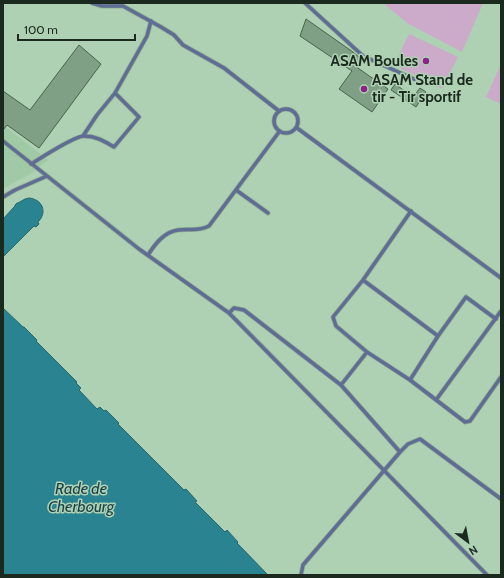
<svg xmlns="http://www.w3.org/2000/svg" width="504" height="578" font-family="Cabin,sans-serif">
<style>
.built{fill:#a0caa6}
.green{fill:#cbabc9}
.water{fill:#2a8390;stroke:#26686e}
.building{fill:#7fa084;stroke:#46654b}
.lines{fill:none;stroke-linecap:round;stroke-linejoin:round}
.service-casing{stroke:#91af95;stroke-width:5}
.service{stroke:#5f6d95;stroke-width:3.5}
.poi-dot{fill:#8b2389;stroke:#aed1b3;stroke-width:1.5}
.labels{text-anchor:middle;dominant-baseline:central;stroke-width:3;stroke-linejoin:round;paint-order:stroke}
.poi-label{font-size:15px;font-weight:bold;fill:#1c291e;stroke:#aed1b3;text-anchor:end}
.water-label{font-size:16px;font-style:italic;fill:#1a4147;stroke:#aed1b3}
</style>
<rect width="100%" height="100%" fill="#aed1b3"/>
<path class="built" d="M 3,125 L 48,160 L 32,173 L 3,189 Z"/>
<path class="green" d="M 383,3 L 483,3 L 462,52 L 407,23 Z
M 409,34 L 458,57 L 442,89 L 394,65 Z
M 501,64 L 501,104 L 486,97 Z"/>
<path class="water" d="M 29,198 C 42,199 48,212 38,222 L 39,224 L 36,227 L 34,226 L 3,257 L 3,219 L 15,206 L 15,205 L 17,203 L 18,203 L 25,199 Z
M 3,308 L 23,327 L 24,327 L 37,340 L 36,341 L 77,382 L 76,383 L 81,388 L 79,390 L 97,409 L 100,407 L 104,411 L 106,410 L 119,423 L 118,424 L 184,490 L 186,489 L 197,501 L 195,502 L 225,532 L 227,530 L 238,542 L 237,543 L 268,575 L 3,575 Z"/>
<path class="building" d="M 306,19 L 353,52 L 360,58 L 355,66 L 388,89 L 372,112 L 339,89 L 352,71 L 300,36 Z
M 79,45 L 101,64 L 39,148 L 7,125 L 3,130 L 3,91 L 30,110 Z
M 395,84 L 413,97 L 420,88 L 426,92 L 416,107 L 391,90 Z"/>
<g class="lines">
<g class="service-casing">
<path id="service" d="M 92,3 L 102,6 L 123,6 L 161,27 L 174,35 L 183,45 L 224,68 L 279,111
M 305,3 L 363,56 L 416,80
M 115,93 L 147,36 L 151,21
M274 121a12 12 0 1 1 24 0a12 12 0 1 1-24 0Z
M 297,128 L 501,278
M 3,141 L 139,249 L 229,313 L 487,575
M 31,164 C 41,158 74,136 84,136 C 96,136 104,141 114,147 L 139,117 L 115,93 L 97,115 L 83,136
M 236,190 L 268,213
M 3,197 L 15,190 L 47,176
M 411,211 L 363,280 L 333,317 L 336,326 L 367,352 L 410,380 L 465,422 L 470,421 L 501,377
M 148,255 C 155,244 164,232 178,230 C 191,228 197,232 209,226 L 279,132
M 363,280 L 438,336
M 229,313 L 234,308 L 244,310 L 341,385 L 400,452
M 410,380 L 438,336 L 466,297 L 496,319
M 341,385 L 367,352
M 436,400 L 501,311
M 301,575 L 303,565 L 400,452 L 408,444 L 420,439 L 501,499"/>
</g>
<use href="#service" class="service"/>
</g>
<g class="poi-dot">
<circle cx="426" cy="61" r="4"/>
<circle cx="364" cy="89" r="4"/>
</g>
<g class="labels">
<g class="poi-label">
<text x="418" y="61">ASAM Boules</text>
<text x="372" y="80" text-anchor="start">ASAM Stand de<tspan x="372" dy="17">tir - Tir sportif</tspan></text>
</g>
<g class="water-label">
<text x="81" y="488">Rade de<tspan x="81" dy="18">Cherbourg</tspan></text>
</g>
</g>
<rect width="504" height="578" fill="none" stroke="#1c291e" stroke-width="8"/>
<g transform="translate(468 542) rotate(148)" stroke="#aed1b3" stroke-width="3" paint-order="stroke">
<path d="M0-3L7 15L0 10L-7 15Z" fill="#1c291e"/>
<text y="-6" font-size="11" font-weight="bold" text-anchor="middle" fill="#1c291e">N</text>
</g>
<path d="M18 34v6h117v-6" fill="none" stroke="#1c291e" stroke-width="2"/>
<text x="24" y="34" font-size="12" fill="#1c291e" stroke="#aed1b3" stroke-width="3" paint-order="stroke">100 m</text>
</svg>
